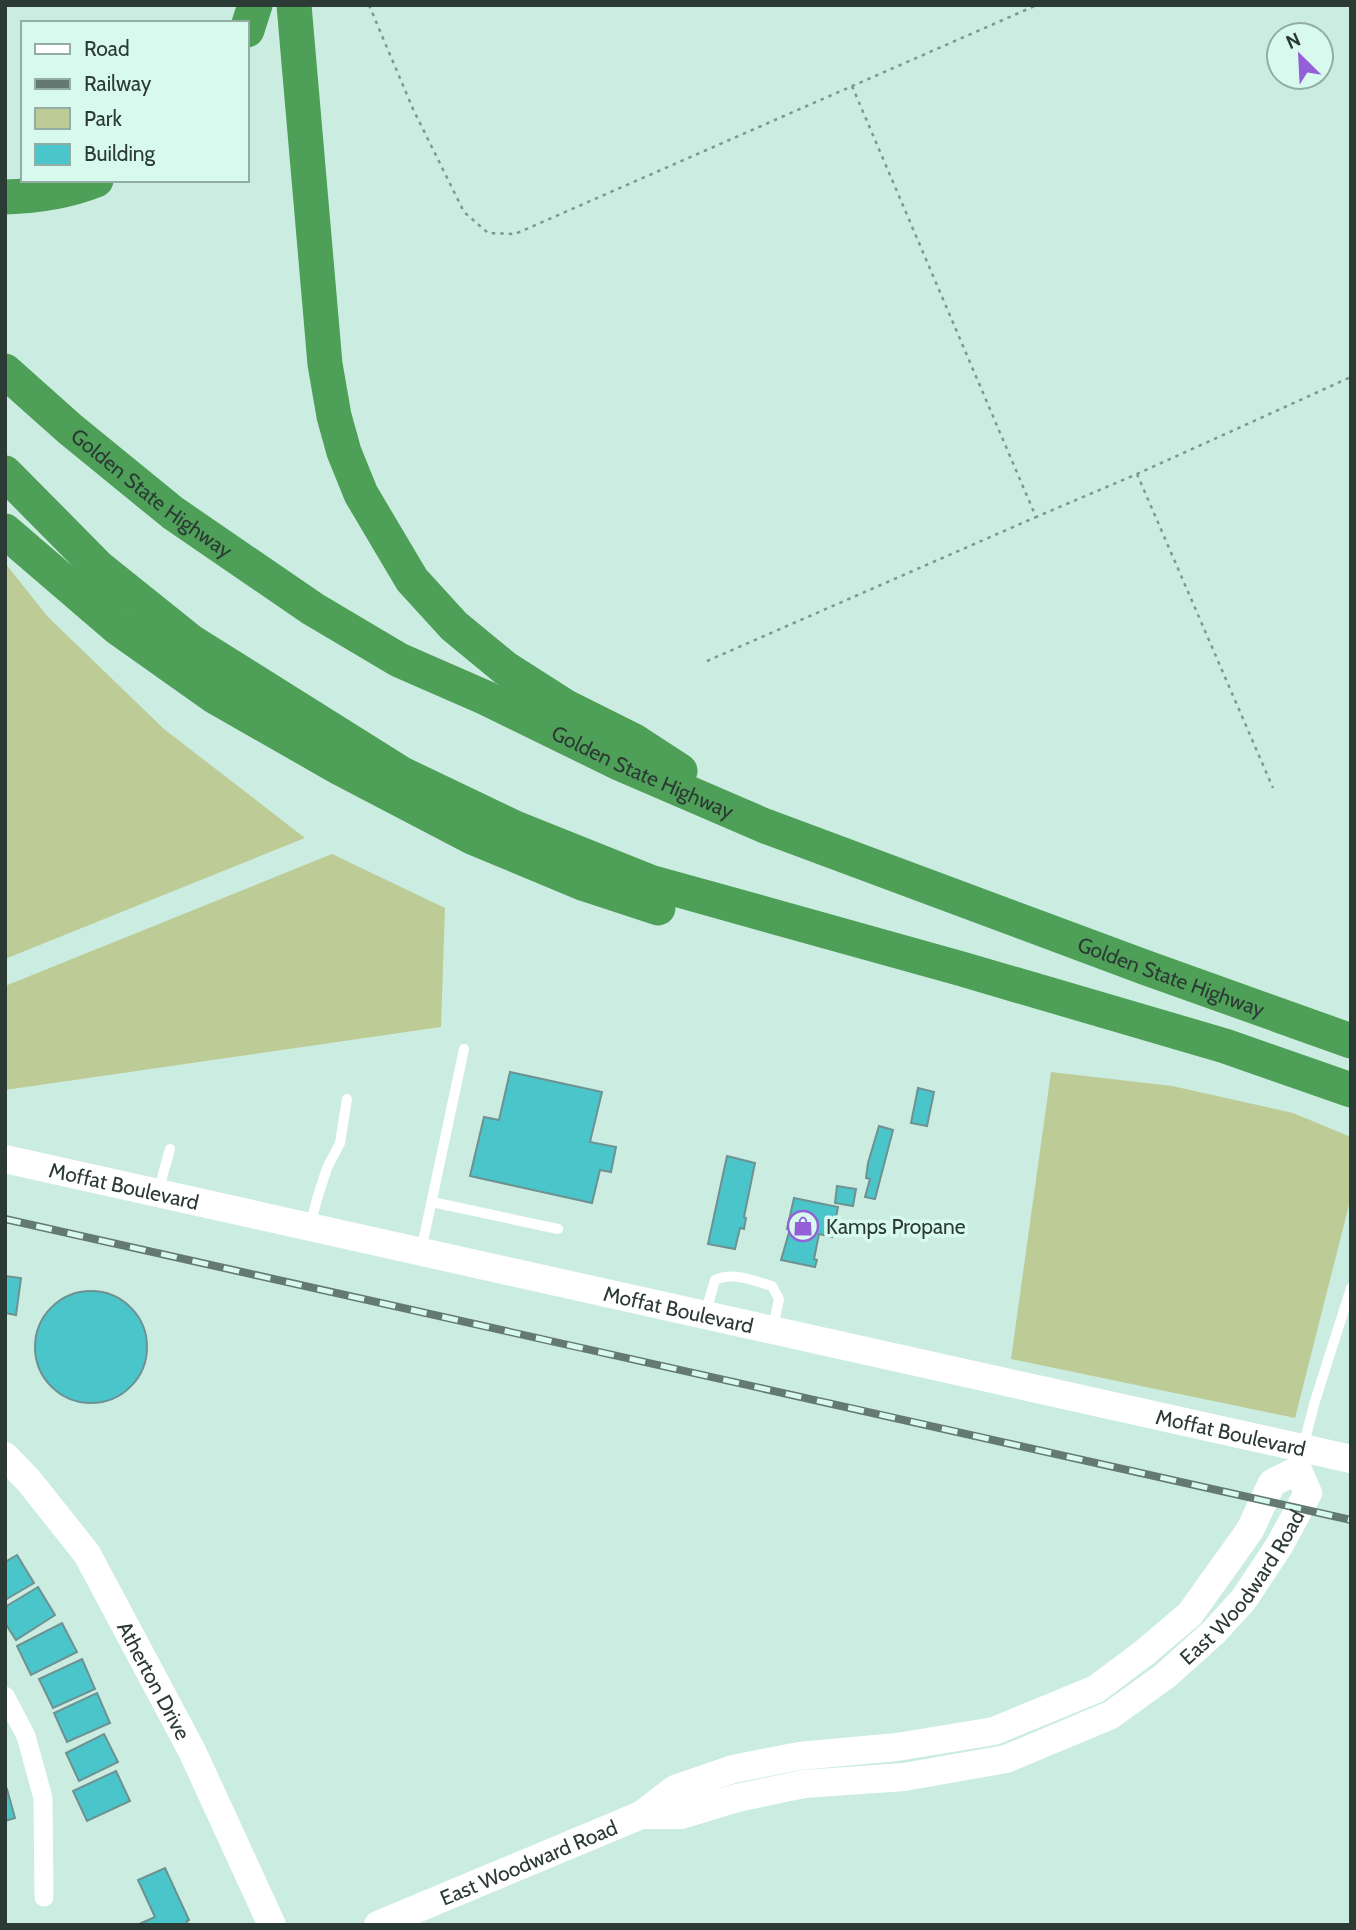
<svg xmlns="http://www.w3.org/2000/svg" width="1356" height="1930" font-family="Cabin,sans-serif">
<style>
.green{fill:#bdcb96}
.building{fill:#4ac5c9;stroke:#6e9192;stroke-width:2}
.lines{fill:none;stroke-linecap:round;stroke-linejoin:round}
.path{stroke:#7f978f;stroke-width:2.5;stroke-dasharray:3.5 5;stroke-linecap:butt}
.lane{stroke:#fff;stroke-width:10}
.street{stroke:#fff;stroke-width:19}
.secondary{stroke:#fff;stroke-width:28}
.highway{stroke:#4e9f57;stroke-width:35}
.rail-casing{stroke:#647972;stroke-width:8}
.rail{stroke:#d8faee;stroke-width:5;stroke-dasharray:16;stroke-linecap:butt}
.labels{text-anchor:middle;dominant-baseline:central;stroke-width:7;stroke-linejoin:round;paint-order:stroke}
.street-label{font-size:21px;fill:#2c3a35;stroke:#d8faee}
.poi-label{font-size:21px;fill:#2c3a35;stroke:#d8faee;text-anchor:start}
</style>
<rect width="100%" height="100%" fill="#cbede1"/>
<path class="green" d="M 5,563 L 48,617 L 164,729 L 305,838 L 5,959 Z
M 332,854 L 445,908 L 441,1027 L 5,1090 L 5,986 Z
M 1051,1072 L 1172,1086 L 1293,1113 L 1351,1137 L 1351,1197 L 1295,1418 L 1011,1359 Z"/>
<path class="building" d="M 510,1072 L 602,1092 L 590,1142 L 616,1147 L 611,1172 L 600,1170 L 592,1203 L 470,1176 L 484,1117 L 499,1120 Z
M 918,1088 L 934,1092 L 927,1126 L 911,1123 Z
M 879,1126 L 893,1130 L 875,1199 L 865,1197 L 870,1179 L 866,1178 L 868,1163 Z
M 727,1156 L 755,1163 L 744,1217 L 746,1218 L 744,1229 L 740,1228 L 735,1249 L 708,1244 Z
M 837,1186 L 856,1189 L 853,1206 L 835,1203 Z
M 794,1198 L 838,1207 L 832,1237 L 819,1234 L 814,1259 L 817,1260 L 815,1267 L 781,1260 L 790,1229 L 787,1229 Z
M 5,1276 L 21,1278 L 16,1315 L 5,1313 Z
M35 1347a56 56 0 1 1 112 0a56 56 0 1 1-112 0Z
M 17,1555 L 34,1583 L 5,1600 L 5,1562 Z
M 38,1587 L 55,1615 L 16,1640 L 5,1623 L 5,1607 Z
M 62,1623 L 77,1652 L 31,1675 L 17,1646 Z
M 82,1659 L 95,1689 L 53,1708 L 39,1679 Z
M 97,1693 L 110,1723 L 67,1742 L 54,1713 Z
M 104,1734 L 118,1762 L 79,1781 L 66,1753 Z
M 116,1771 L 130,1801 L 87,1821 L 73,1791 Z
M 7,1789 L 15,1818 L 5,1821 L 5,1790 Z
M 165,1868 L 189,1920 L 187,1921 L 188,1925 L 137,1925 L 155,1917 L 138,1880 Z"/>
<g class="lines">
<path class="path" d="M 369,5 L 413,109 L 464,212 L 488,233 L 515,234 L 1037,5
M 852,86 L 1036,517 L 1137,474 L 1351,377
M 1137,474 L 1273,788
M 707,661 L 1036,517"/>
<path class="lane" d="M 158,1192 L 170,1149
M 432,1202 L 558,1229
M 310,1226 L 317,1199 L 327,1168 L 340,1143 L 347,1099
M 421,1251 L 464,1049
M 705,1314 L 715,1280 C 732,1271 754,1281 772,1286 L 779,1299 L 773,1328
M 1303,1447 L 1315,1401 L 1351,1288"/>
<path class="street" d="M 5,1696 L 26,1736 L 43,1798 L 44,1897"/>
<g class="secondary">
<path id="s1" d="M 5,1159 L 1351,1459"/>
<path id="s2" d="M 5,1456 L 29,1481 L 87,1554 L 192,1751 L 272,1925"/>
<path id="s3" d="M 641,1815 L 681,1815 L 737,1798 L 804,1784 L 904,1777 L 1006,1759 L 1111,1715 L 1165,1676 L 1214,1632 L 1244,1599 L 1279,1546 L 1308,1493 L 1298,1470"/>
<path id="s4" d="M 378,1925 L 641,1815 L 675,1789 L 733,1769 L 799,1756 L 897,1747 L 994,1731 L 1096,1689 L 1144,1653 L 1190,1614 L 1250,1530 L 1272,1483 L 1298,1470"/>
</g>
<g class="highway">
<path d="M 294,5 L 325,364 L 334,416 L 344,452 L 361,494 L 412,580 L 454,626 L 505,668 L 566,707 L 634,741 L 680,771"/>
<path d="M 247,30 L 255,5"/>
<path d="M 5,197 C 37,196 66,192 96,180"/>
<path id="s5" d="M 5,371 L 70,429 L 173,513 L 313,609 L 399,660 L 486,698 L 621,764 L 765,826 L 1144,967 L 1351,1041"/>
<path d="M 5,473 L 99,568 L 190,641 L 402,774 L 515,828 L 650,882 L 962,969 L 1225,1046 L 1351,1090"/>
<path d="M 5,531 L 118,628 L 214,696 L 340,768 L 472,837 L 585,884 L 658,908"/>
</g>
<g class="rail-casing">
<path id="rail" d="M 5,1219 L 1351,1520"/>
</g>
<use href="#rail" class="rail"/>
</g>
<defs>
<g id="shop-ring" transform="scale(1.575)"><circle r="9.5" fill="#d8faee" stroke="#955fd8" stroke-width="1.5"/><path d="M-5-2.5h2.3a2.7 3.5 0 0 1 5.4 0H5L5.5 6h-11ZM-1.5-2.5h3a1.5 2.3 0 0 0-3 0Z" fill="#955fd8"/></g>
</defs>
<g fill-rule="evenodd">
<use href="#shop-ring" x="803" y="1226"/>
</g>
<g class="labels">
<g class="street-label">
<text stroke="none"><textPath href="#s5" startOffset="191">Golden State Highway</textPath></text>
<text stroke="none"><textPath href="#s5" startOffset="758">Golden State Highway</textPath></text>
<text stroke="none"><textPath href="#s5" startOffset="1325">Golden State Highway</textPath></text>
<text stroke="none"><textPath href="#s1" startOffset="122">Moffat Boulevard</textPath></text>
<text stroke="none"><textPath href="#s1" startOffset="690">Moffat Boulevard</textPath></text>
<text stroke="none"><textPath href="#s1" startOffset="1256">Moffat Boulevard</textPath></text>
<text stroke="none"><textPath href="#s3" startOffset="670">East Woodward Road</textPath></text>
<text stroke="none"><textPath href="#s2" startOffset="271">Atherton Drive</textPath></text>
<text stroke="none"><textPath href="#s4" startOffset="163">East Woodward Road</textPath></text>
</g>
<g class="poi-label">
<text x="826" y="1226">Kamps Propane</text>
</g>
</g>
<rect width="1356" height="1930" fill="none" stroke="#2c3a35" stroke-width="14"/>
<rect x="21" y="21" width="228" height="161" fill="#d8faee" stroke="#93ada4" stroke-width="2"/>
<rect x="35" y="44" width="35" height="10" fill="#ffffff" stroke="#93ada4" stroke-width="2"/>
<text x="84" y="56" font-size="21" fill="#2c3a35">Road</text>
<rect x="35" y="79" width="35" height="10" fill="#647972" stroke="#93ada4" stroke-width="2"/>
<text x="84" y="91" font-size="21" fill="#2c3a35">Railway</text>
<rect x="35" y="108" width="35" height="21" fill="#bdcb96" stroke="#93ada4" stroke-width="2"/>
<text x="84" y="126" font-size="21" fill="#2c3a35">Park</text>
<rect x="35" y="144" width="35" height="21" fill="#4ac5c9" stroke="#93ada4" stroke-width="2"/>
<text x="84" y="161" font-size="21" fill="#2c3a35">Building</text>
<g transform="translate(1300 56) rotate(336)"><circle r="33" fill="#d8faee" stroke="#93ada4" stroke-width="2"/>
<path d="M0-5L12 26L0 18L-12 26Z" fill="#955fd8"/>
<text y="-10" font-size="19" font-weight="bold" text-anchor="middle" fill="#2c3a35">N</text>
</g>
</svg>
